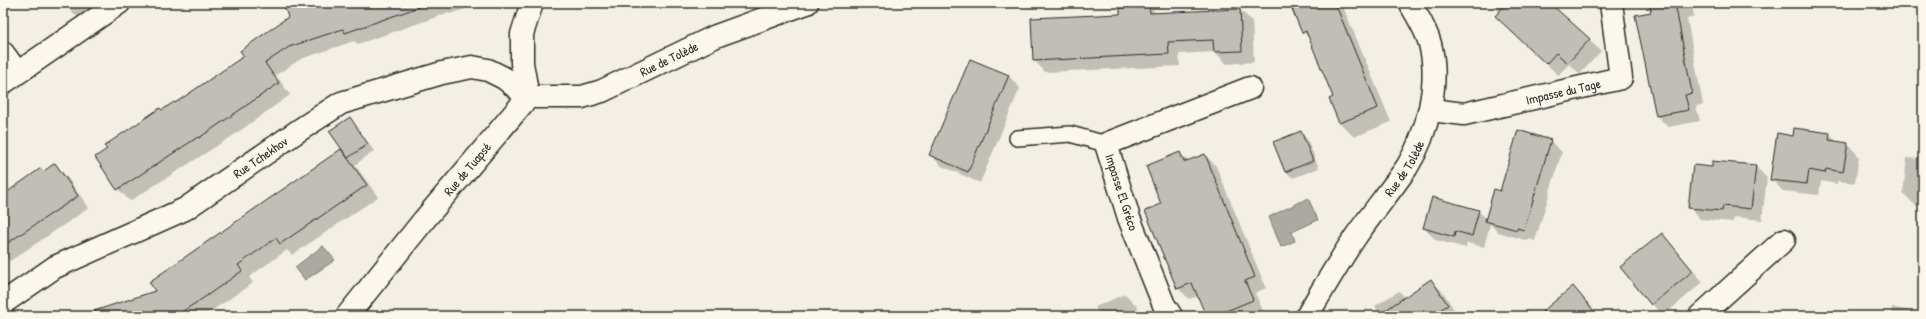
<svg xmlns="http://www.w3.org/2000/svg" width="1926" height="319" font-family="'Patrick Hand',sans-serif">
<style>
.water{fill:#aca9a2;stroke:#787772}
.shadow{fill:#0003}
.building{fill:#c0beb6;stroke:#2b2b2b}
.lines{fill:none;stroke-linecap:round;stroke-linejoin:round}
.service-casing{stroke:#2b2b2b;stroke-width:18}
.minor-casing{stroke:#2b2b2b;stroke-width:25}
.tertiary-casing{stroke:#2b2b2b;stroke-width:25}
.service{stroke:#fbf7ec;stroke-width:15}
.minor{stroke:#fbf7ec;stroke-width:22}
.tertiary{stroke:#fbf7ec;stroke-width:22}
.labels{text-anchor:middle;dominant-baseline:central;stroke-width:4;stroke-linejoin:round;paint-order:stroke}
.street-label{font-size:13px;fill:#2b2b2b;stroke:#fbf7ec}
</style>
<rect width="100%" height="100%" fill="#f3efe4"/>
<filter id="ink" filterUnits="userSpaceOnUse"><feTurbulence type="fractalNoise" baseFrequency=".025" numOctaves="2"/><feDisplacementMap in="SourceGraphic" scale="8" xChannelSelector="R" yChannelSelector="G"/><feConvolveMatrix kernelMatrix="1 2 1 2 8 2 1 2 1" color-interpolation-filters="sRGB"/></filter>
<g filter="url(#ink)">
<path class="water" d="M 1308,198 L 1318,220 L 1292,232 L 1295,241 L 1281,247 L 1269,217 Z
M 323,246 L 335,260 L 305,280 L 295,267 Z"/>
<path class="shadow" d="M 64,3 L 111,3 L 84,24 Z
M 297,3 L 486,3 L 449,14 L 448,13 L 358,44 L 354,41 L 301,59 L 276,75 L 290,95 L 234,135 L 130,201 L 118,189 L 96,158 L 245,56 L 289,18 Z
M 1310,3 L 1339,3 L 1344,9 L 1391,122 L 1354,137 L 1340,123 L 1331,99 L 1334,98 L 1311,40 L 1303,32 L 1294,10 Z
M 1490,3 L 1535,3 L 1589,40 L 1601,51 L 1580,74 L 1569,64 L 1558,75 L 1508,28 L 1500,12 Z
M 1650,3 L 1692,3 L 1694,17 L 1687,19 L 1703,105 L 1696,106 L 1700,121 L 1668,127 L 1657,116 Z
M 1149,6 L 1156,13 L 1240,10 L 1252,21 L 1254,62 L 1227,64 L 1215,52 L 1179,54 L 1180,66 L 1045,72 L 1034,60 L 1122,15 Z
M 971,60 L 1009,76 L 1020,88 L 980,183 L 942,166 L 930,155 Z
M 350,118 L 374,151 L 355,165 L 378,197 L 292,255 L 287,250 L 249,277 L 253,283 L 204,316 L 92,316 L 91,313 L 157,292 L 341,150 L 345,155 Z
M 1301,132 L 1307,139 L 1319,168 L 1293,178 L 1286,172 L 1275,143 Z
M 1829,134 L 1838,143 L 1847,144 L 1859,156 L 1855,183 L 1837,181 L 1837,184 L 1821,181 L 1819,195 L 1783,191 L 1771,179 L 1794,137 Z
M 1550,141 L 1562,152 L 1535,241 L 1529,239 L 1528,241 L 1498,232 L 1490,224 L 1484,247 L 1467,243 L 1466,248 L 1436,240 L 1424,228 L 1478,211 L 1487,219 L 1500,192 Z
M 1180,153 L 1188,161 L 1205,155 L 1216,166 L 1266,288 L 1255,293 L 1263,311 L 1251,316 L 1207,316 L 1199,296 L 1189,299 L 1178,288 L 1163,204 Z
M 1907,158 L 1923,159 L 1923,206 L 1915,205 L 1903,193 Z
M 55,165 L 67,177 L 89,208 L 10,261 L 3,254 L 3,196 Z
M 1755,166 L 1767,178 L 1762,220 L 1734,217 L 1733,222 L 1700,219 L 1689,207 L 1712,168 Z
M 1662,234 L 1703,282 L 1663,316 L 1652,304 Z
M 1431,280 L 1443,292 L 1458,316 L 1375,316 L 1379,313 L 1375,306 L 1399,291 L 1405,297 Z
M 1125,294 L 1137,306 L 1141,316 L 1091,316 L 1098,313 L 1095,307 Z
M 1892,307 L 1922,314 L 1923,310 L 1923,316 L 1891,316 Z"/>
<path class="building" d="M 283,3 L 419,3 L 419,7 L 345,33 L 343,29 L 289,47 L 265,63 L 279,83 L 199,138 L 198,137 L 117,190 L 95,157 L 107,149 L 104,146 L 160,108 L 162,110 L 174,102 L 175,103 L 244,56 L 240,51 L 288,17 Z
M 1307,3 L 1335,3 L 1378,108 L 1339,123 L 1329,99 L 1333,97 L 1306,31 L 1302,33 L 1292,9 Z
M 1507,3 L 1550,3 L 1590,39 L 1568,63 L 1556,53 L 1546,64 L 1495,16 Z
M 1649,3 L 1675,3 L 1692,93 L 1685,95 L 1689,110 L 1656,116 L 1635,15 L 1651,12 Z
M 1149,5 L 1150,13 L 1240,9 L 1242,51 L 1214,52 L 1213,40 L 1168,42 L 1169,54 L 1033,61 L 1031,18 L 1120,14 L 1120,8 Z
M 970,59 L 1009,75 L 968,172 L 929,155 Z
M 350,117 L 368,144 L 348,158 L 329,131 Z
M 1794,128 L 1830,133 L 1829,140 L 1848,143 L 1843,172 L 1826,169 L 1825,173 L 1809,170 L 1807,184 L 1770,180 L 1777,133 L 1793,136 Z
M 1518,130 L 1551,140 L 1524,230 L 1517,228 L 1517,230 L 1485,221 L 1494,189 L 1500,191 Z
M 1301,131 L 1313,161 L 1285,172 L 1273,142 Z
M 341,149 L 367,185 L 280,244 L 276,238 L 238,265 L 242,271 L 202,299 L 175,316 L 95,316 L 94,311 L 155,291 L 149,282 Z
M 1180,152 L 1184,162 L 1205,154 L 1255,277 L 1245,281 L 1253,300 L 1214,316 L 1206,316 L 1192,283 L 1177,289 L 1145,211 L 1161,204 L 1146,166 Z
M 1712,161 L 1756,165 L 1751,209 L 1723,206 L 1722,211 L 1688,208 L 1693,165 L 1712,167 Z
M 55,163 L 78,196 L 3,246 L 3,195 L 41,168 L 44,171 Z
M 1432,197 L 1479,210 L 1472,236 L 1455,231 L 1454,237 L 1423,228 Z
M 1662,233 L 1693,271 L 1651,305 L 1620,267 Z
M 1431,279 L 1448,305 L 1430,316 L 1377,316 Z
M 1573,286 L 1598,316 L 1537,316 Z"/>
<g class="lines">
<g class="service-casing">
<path id="service" d="M 1017,138 L 1070,134 L 1106,144"/>
</g>
<g class="minor-casing">
<g id="minor">
<path d="M 3,53 L 17,72"/>
<path id="s1" d="M 1431,110 L 1464,114 L 1621,78 L 1611,3"/>
<path id="s2" d="M 3,303 L 55,267 L 185,209 L 298,131 L 341,103 L 442,73 L 472,67 L 488,70 L 504,78 L 528,97 L 582,97 L 602,91 L 716,36 L 807,3"/>
<path id="s3" d="M 347,316 L 424,220 L 528,97 L 522,63 L 522,34 L 532,3"/>
<path d="M 1171,316 L 1164,305 L 1129,218 L 1106,144 L 1250,88"/>
<path id="s4" d="M 1307,316 C 1323,289 1339,261 1356,236 C 1373,212 1391,190 1407,167 C 1428,133 1440,82 1430,44 C 1426,29 1417,16 1410,3"/>
<path d="M 1700,316 L 1784,240"/>
</g>
</g>
<g class="tertiary-casing">
<path id="tertiary" d="M 3,83 L 119,3"/>
</g>
<use href="#service" class="service"/>
<use href="#minor" class="minor"/>
<use href="#tertiary" class="tertiary"/>
</g>
</g>
<g class="labels">
<g class="street-label">
<text stroke="none"><textPath href="#s2" startOffset="744">Rue de Tolède</textPath></text>
<text stroke="none"><textPath href="#s1" startOffset="135">Impasse du Tage</textPath></text>
<text stroke="none"><textPath href="#s2" startOffset="297">Rue Tchekhov</textPath></text>
<text stroke="none"><textPath href="#s4" startOffset="177">Rue de Tolède</textPath></text>
<text stroke="none"><textPath href="#s3" startOffset="190">Rue de Tuapsé</textPath></text>
<text transform="translate(1122 192) rotate(72)">Impasse El Gréco</text>
</g>
</g>
<rect width="1926" height="319" fill="none" stroke="#fbf7ec" stroke-width="16"/>
<rect x="8" y="8" width="1910" height="303" fill="none" stroke="#2b2b2b" stroke-width="1.5" filter="url(#ink)"/>
</svg>
